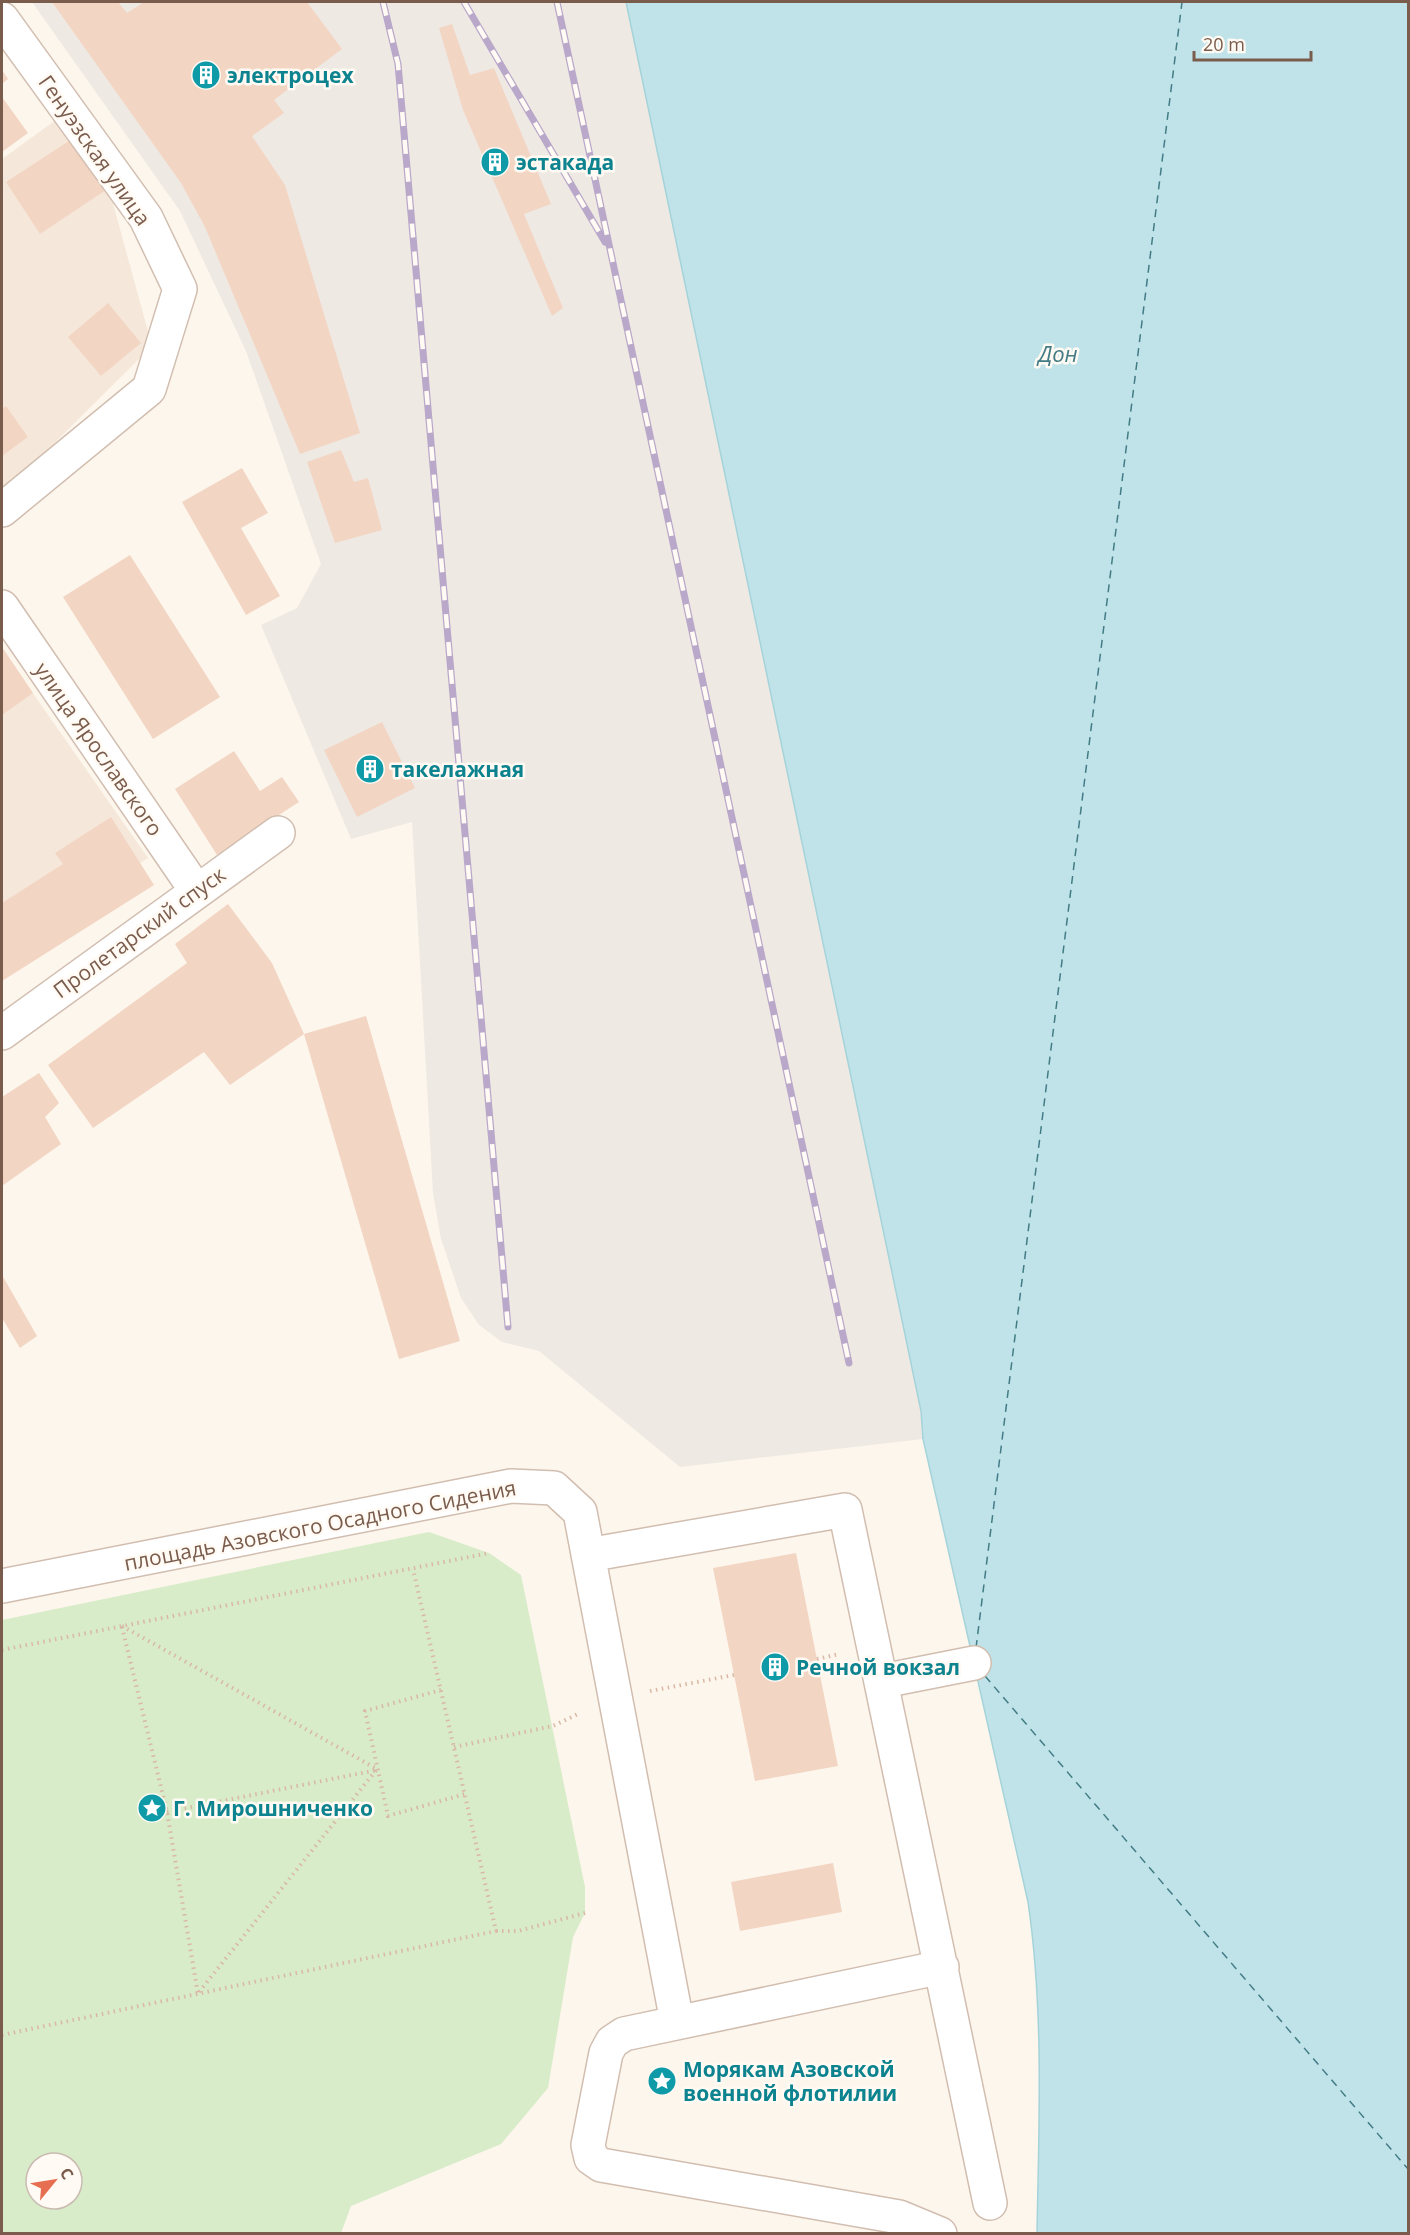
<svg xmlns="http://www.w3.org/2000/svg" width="1410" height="2235" font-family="'Open Sans',sans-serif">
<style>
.residential{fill:#f5e8da}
.industrial{fill:#efe9e4}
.green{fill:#d8ecc9;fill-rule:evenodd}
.water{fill:#bfe3e8;stroke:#a5d3da;stroke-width:1.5}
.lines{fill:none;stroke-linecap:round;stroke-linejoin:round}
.ferry{stroke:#437c86;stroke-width:1.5;stroke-dasharray:8 6;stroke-linecap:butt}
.building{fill:#f3d5c3}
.minor-casing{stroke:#d1beb0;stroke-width:36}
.path{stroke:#d9b8a5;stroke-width:4;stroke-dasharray:1.5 4.5;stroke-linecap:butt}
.minor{stroke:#fff;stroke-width:33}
.rail-casing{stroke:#b9a8c9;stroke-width:7}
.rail{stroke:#fffaf3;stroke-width:4.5;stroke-dasharray:14;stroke-linecap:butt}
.labels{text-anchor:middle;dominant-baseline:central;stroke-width:5;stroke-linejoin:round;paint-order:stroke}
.culture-label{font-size:21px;font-weight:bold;fill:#0d838f;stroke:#fffaf3;text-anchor:start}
.street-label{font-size:21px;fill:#7a5c4d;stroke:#fffaf3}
.water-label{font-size:22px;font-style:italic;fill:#437c86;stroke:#fffaf3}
</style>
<rect width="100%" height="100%" fill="#fdf6ec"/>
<path class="residential" d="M 60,117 L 109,189 L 152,346 L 2,495 L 2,159 Z
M 2,649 L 148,858 L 2,954 Z"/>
<path class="industrial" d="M 32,2 L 626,2 L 921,1411 L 923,1439 L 680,1467 L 539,1351 L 502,1342 L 479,1325 L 461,1298 L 441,1239 L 433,1193 L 412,822 L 351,839 L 261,625 L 297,608 L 321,564 L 246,351 L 180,211 Z"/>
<path class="green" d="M 429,1532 L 489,1553 L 521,1575 L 585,1887 L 585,1913 L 573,1937 L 548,2088 L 501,2144 L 351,2206 L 341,2233 L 2,2233 L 2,1620 ZM 36,2163 L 72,2163 L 72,2199 L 36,2199 Z"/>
<path class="water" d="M 626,2 L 1408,2 L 1408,2233 L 1037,2233 C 1039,2124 1044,2011 1028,1902 L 923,1439 L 921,1411 Z"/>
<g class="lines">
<path class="ferry" d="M 976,1648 L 1182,2
M 985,1676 L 1408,2169"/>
</g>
<path class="building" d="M 52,2 L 118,2 L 127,13 L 144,2 L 307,2 L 342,49 L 274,100 L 284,113 L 252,136 L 285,185 L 360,433 L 300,454 L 205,227 L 181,183 Z
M 452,24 L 470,75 L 494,68 L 551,204 L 524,214 L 563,308 L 552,316 L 463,110 L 439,28 Z
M 2,70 L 8,79 L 2,84 Z
M 2,97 L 28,133 L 2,152 Z
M 72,139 L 106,190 L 40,234 L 6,182 Z
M 108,303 L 141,343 L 101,376 L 68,337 Z
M 6,406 L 28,437 L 2,456 L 2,409 Z
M 341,450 L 354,482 L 368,478 L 382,530 L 335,543 L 307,462 Z
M 242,468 L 268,513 L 241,528 L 280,596 L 246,615 L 182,502 Z
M 130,555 L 220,697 L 153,739 L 63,597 Z
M 2,647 L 33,693 L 2,715 Z
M 382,722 L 415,788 L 357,817 L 324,750 Z
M 234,751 L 260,791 L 282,777 L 299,802 L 217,855 L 175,789 Z
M 111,817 L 154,885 L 2,981 L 2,903 L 63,864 L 55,853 Z
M 228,904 L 272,963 L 304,1034 L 366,1016 L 460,1341 L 399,1359 L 304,1034 L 230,1085 L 204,1052 L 93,1128 L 48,1065 L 187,963 L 175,944 Z
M 39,1073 L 59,1103 L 45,1117 L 61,1144 L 2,1186 L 2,1097 Z
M 2,1275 L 37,1336 L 20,1348 L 2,1318 Z
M 796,1553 L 838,1766 L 755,1781 L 713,1568 Z
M 833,1863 L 842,1912 L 740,1931 L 731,1882 Z"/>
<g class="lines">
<g class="minor-casing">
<path id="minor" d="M 2,19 L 146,218 L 180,289 L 149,389 L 2,510
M 2,607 L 196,890
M 2,1033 L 278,833
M 588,1555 L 845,1510 L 990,2203
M 2,1586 L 511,1486 L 554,1488 L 580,1512 L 677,2022
M 883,1681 L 974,1663
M 940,2234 L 899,2217 L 601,2165 L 591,2158 L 588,2145 L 606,2053 L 612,2042 L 624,2034 L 942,1967"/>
</g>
<path class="path" d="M 122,1626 L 377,1769 L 199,1992
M 122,1627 L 167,1812 L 198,1994
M 2,1650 L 489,1553
M 817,1659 L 839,1654
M 441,1690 L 365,1711 L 388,1816 L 465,1794
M 650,1691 L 734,1675
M 454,1747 L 553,1726 L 580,1713
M 167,1812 L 377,1770
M 496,1931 L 518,1931 L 585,1913
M 2,2035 L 496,1931 L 413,1569"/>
<use href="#minor" class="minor"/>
<g class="rail-casing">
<path id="rail" d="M 383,2 L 398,64 L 508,1327
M 464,2 L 605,242
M 557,2 L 849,1363"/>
</g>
<use href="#rail" class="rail"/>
</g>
<defs>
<g id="building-disc" transform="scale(1.5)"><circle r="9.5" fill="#0f9aa8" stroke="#fffaf3"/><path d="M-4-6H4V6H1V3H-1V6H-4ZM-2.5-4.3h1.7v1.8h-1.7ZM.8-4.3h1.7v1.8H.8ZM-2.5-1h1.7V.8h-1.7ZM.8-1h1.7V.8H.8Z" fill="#fff"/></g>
<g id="sight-disc" transform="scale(1.5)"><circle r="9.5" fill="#0f9aa8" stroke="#fffaf3"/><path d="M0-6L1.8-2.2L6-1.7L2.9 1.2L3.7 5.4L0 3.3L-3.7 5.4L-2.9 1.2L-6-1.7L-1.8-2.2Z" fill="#fff"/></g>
</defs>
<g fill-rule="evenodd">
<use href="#building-disc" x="206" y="75"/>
<use href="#building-disc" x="495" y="162"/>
<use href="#building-disc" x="370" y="769"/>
<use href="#building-disc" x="775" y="1667"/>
<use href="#sight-disc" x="152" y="1808"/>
<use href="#sight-disc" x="662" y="2081"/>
</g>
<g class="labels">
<g class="culture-label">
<text x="227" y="75">электроцех</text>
<text x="516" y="162">эстакада</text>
<text x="391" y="769">такелажная</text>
<text x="796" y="1667">Речной вокзал</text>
<text x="173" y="1808">Г. Мирошниченко</text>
<text x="683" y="2069">Морякам Азовской<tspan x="683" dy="24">военной флотилии</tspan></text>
</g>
<g class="street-label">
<text transform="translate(95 150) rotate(55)">Генуэзская улица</text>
<text transform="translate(99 749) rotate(55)">улица Ярославского</text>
<text transform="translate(139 932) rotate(-36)">Пролетарский спуск</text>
<text transform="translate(320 1525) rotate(-11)">площадь Азовского Осадного Сидения</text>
</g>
<g class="water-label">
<text x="1058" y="353">Дон</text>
</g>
</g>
<rect width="1410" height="2235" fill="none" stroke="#7a5c4d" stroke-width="6"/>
<g transform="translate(54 2181) rotate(60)"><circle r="28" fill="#fffaf3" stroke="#cabbb1" stroke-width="1.5"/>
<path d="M0-4.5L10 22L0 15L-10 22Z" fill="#e76f51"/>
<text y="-9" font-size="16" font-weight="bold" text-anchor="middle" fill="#7a5c4d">С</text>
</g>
<path d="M1194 51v9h117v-9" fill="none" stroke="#7a5c4d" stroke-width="3"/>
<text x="1203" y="51" font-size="18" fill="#7a5c4d" stroke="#fffaf3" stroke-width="4.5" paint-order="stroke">20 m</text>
</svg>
